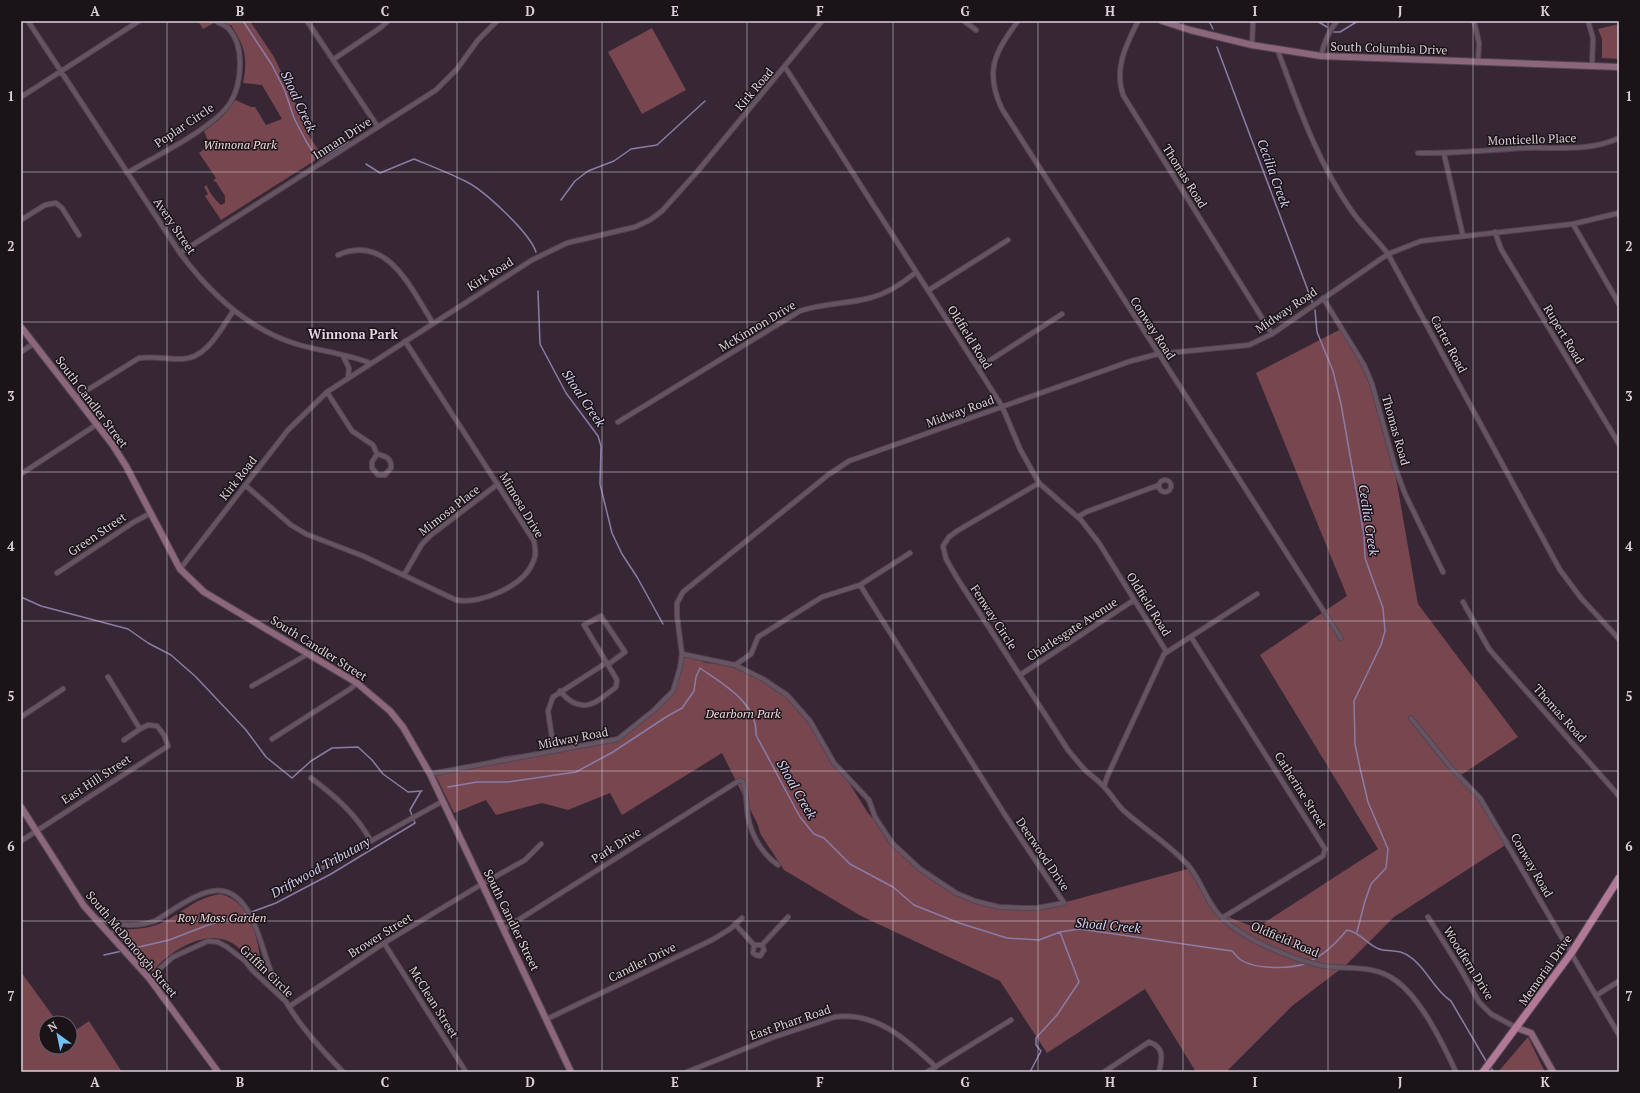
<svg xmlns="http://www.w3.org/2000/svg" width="1640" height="1093" font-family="'PT Serif',serif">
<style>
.green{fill:#78464e}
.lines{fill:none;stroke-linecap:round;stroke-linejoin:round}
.stream{stroke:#8a7ca7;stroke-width:1.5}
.street-casing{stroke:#534551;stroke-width:6}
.secondary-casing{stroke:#534551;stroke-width:8}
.primary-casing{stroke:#534551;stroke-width:9}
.street{stroke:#665463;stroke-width:4}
.secondary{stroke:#8c677c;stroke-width:6}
.primary{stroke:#b17995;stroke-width:7}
.grid{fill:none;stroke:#dcd1da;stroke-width:1;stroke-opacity:0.55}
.labels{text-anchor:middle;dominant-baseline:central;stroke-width:3;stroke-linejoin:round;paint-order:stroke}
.street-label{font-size:12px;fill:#dcd1da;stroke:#1a1318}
.park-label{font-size:12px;font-style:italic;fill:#f3dde0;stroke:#1a1318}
.water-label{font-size:13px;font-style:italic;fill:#d7d0f3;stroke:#1a1318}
.neighbourhood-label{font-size:13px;font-weight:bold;fill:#e8d3e4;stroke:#1a1318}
.neatline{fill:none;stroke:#dcd1da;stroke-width:1.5}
.grid-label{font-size:13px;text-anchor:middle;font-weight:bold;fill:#dcd1da}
</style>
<rect width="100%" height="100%" fill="#372734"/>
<path class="green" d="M 198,21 L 250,21 L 274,57 L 290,90 L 308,134 L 322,156 L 221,220 L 205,196 L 208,194 L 204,187 L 207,185 C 208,191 216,201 221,205 L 225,203 L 225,196 L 216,182 L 213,181 L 216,178 L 199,153 C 209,146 209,141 204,131 C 217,122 227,114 235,100 L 251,107 L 255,107 L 266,125 L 282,119 L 262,85 L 243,83 C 248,58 245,46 231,25 L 226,26 L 224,28 L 214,23 L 203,29 Z
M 1619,24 L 1619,59 L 1602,58 L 1602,39 L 1598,29 Z
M 652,28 L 686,90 L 642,114 L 608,52 Z
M 1341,329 L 1372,380 L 1390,443 L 1418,604 L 1518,737 L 1461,775 L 1510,842 L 1394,917 L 1346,965 L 1292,1006 L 1226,1072 L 1196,1072 L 1145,989 L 1047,1053 L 1000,981 L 861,916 L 784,870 L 761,835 L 757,823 L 722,753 L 622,815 L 610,793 L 568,810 L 542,803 L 496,815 L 486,800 L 454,813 L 435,774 L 506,756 L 566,748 L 619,736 L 651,716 L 674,689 L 685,653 L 706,663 L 722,664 L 765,678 L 802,708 L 868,813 L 918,869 L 973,901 L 1024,908 L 1070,901 L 1191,868 L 1221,914 L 1256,928 L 1378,849 L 1260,655 L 1347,596 L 1256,373 Z
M 220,894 C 252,901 259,941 261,969 L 257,970 C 248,962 243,948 232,943 C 204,928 169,952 152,972 L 112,930 C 127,929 142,930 156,925 C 180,917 192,898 220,894 Z
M 21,972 L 58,1023 L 46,1023 L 46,1047 L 70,1047 L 70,1034 L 89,1021 L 122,1072 L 21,1072 Z
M 1528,1037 L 1545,1072 L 1498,1072 Z"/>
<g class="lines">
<path class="stream" d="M 243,21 L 272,65 L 285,91 L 294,118 L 306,141 L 318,160 L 349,142
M 1209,21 L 1213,29
M 1317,21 L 1327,27
M 1334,32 L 1340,32 L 1358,21
M 1217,47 L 1313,304
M 366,164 L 380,173 L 414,159 C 431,166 449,173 465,181 C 484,190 530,233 536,252
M 561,200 L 575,181 L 588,171 L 614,161 L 631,149 L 657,145 L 705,101
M 538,291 L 540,344 L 566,393 L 598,436 L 601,446 L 600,484 L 612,533 L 622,554 L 637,577 L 663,624
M 1315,310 L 1317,332 L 1333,371 L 1341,404 L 1364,535 L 1365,558 L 1383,608 L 1385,631 L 1381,645 L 1354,701 L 1355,744 L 1360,768 L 1368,802 L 1388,849 L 1386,868 L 1371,884 L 1365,901 L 1357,932
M 21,597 L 41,606 L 128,629 L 148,643 L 171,655 L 196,677 L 246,730 L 266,757 L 292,778 L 311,761 L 332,748 L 358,747 L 372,760 L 383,774 L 408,792 L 422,791
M 448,787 L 477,782 L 508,782 L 576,772 L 613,752 L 666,717 L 682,708 L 694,691 L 696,677 L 700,668 C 723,684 758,703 756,735 L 800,817 L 814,834 L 824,838 L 850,864 L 893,887 L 914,905 L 959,923 L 1007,938 L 1039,940 L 1060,932 L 1080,929 L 1232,951 C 1235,954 1238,958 1241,960 C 1256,970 1292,969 1307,963
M 126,950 L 169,940 L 208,925 L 249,913 L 276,903 L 331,874 L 415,823 L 410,810 L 421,791
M 104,955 L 122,951
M 1310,961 C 1325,955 1337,942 1347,930 C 1362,933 1366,944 1379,949 C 1384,951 1389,950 1394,951 C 1404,951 1414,959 1420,966 C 1431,978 1437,992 1451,1001 L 1486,1061
M 1490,1067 L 1494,1072
M 1030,1072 L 1041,1051 L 1036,1045 L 1036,1038 L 1057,1015 L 1079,982 L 1060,932"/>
<g class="street-casing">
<path id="street" d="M 28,21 L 180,253 C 209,292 248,329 296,344 C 320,351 347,354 370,363
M 307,21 L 378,127
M 964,21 L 976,30
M 1018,21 C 995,52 984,71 1002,109 L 1341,638
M 1138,21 C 1126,45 1114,68 1123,95 L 1272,334
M 1474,21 L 1479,43 L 1478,63
M 1588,21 L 1593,38 L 1592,66
M 1252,45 L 1253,21
M 1278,51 C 1298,105 1317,161 1351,210 C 1362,226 1377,239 1388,254 L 1560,570 L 1581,598 L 1619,639
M 1321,56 C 1324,42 1328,32 1337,21
M 334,59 L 380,28 L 388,21
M 785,67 L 1002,406 L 1020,449 L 1039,483 L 1081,520 L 1099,543 L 1166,651
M 21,97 L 139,21
M 1418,153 C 1453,154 1489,150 1525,148 C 1557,147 1589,152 1619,138
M 1444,154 L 1463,236
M 127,173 C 154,157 214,128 230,103 C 238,91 240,77 240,63 C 240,51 237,38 229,29 C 226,25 220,24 216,21
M 21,220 L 45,205 L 56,203 L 62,208 L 79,235
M 1573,224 L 1619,304
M 1495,232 L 1501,249 L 1619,444
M 180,253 L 436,90 L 457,69 L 478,40 L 497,21
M 338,255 C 388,233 411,289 433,323
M 929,290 L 1008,240
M 1323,298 L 1364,365 L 1372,384 L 1395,467 L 1405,494 L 1443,572
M 21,352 L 33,344
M 343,356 L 349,368 L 348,378
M 978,368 L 1062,314
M 327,392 L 352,431 L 373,445 L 377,454 L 372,462 L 372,468 L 378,475 L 385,475 L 391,468 C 392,458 385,456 377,454
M 76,397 L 139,358 C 154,356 167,359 182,359 C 207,359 221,328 234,310
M 618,422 L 800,311 C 823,303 847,304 870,298 C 886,294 903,283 915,273
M 21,474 L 96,425
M1159 486a6 6 0 1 1 12 0a6 6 0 1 1-12 0Z
M 1039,483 L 957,531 L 949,537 L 943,546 L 946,559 L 957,578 L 1068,750 C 1074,757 1080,765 1086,771 C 1092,776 1099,781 1104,787 C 1111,794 1116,803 1123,810 C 1144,829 1169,844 1188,865 C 1202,881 1206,903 1222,918 C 1244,939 1289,958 1319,965 C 1345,971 1372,963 1395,980 C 1421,998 1443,1044 1456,1072
M 245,485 L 291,525 L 306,534 L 363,556 L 456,600 C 480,605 524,586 533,562 C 537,555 535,548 534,541 L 405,341
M 1078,517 L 1086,512 L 1159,485
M 180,569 L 288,430 L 327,392 L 532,260 L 567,243 L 635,227 L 650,220 L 662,211 L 697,172 L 822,21
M 57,573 L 134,522 L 149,514
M 404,575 L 422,544 L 431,535 L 498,484
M 1463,602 L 1489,649 L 1619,796
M 1191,637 L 1325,849 L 1323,856 L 1222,918
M 682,654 L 735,665 L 763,679 L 787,695 L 810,721 L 834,763 L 869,800 L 875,817 L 892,843 L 920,869 L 956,893 L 975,901 L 999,907 L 1023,908 L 1037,908 L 1064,903 L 1007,818 L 860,585
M 735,665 L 751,654 L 758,637 L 822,597 L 860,585 L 910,553
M 1020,675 L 1134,600
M 252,686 L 308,654
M 21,717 L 63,689
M 1411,718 L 1452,769 L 1480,798 L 1619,1035
M 272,739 L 350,689 L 357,683
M 124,740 L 140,729
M 554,751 L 548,711 L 553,697 L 606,663 L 610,663 L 625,652 L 601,616 L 584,625 L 617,680 L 616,687 C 595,704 581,716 560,691
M 430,774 L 618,739 L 653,711 L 673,691 L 680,668 L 682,654 L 677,616 L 677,603 L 683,592 L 828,475 L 849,461 L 1131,361 L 1158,354 L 1249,345 L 1272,334 L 1388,254 L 1421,241 L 1573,224 L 1619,213
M 311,778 C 335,796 356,814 371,841
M 1104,787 L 1107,777 L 1164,654 L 1257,594
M 21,841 L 168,746 L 164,735 L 157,726 L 148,725 L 140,729 L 108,677
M 290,886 L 443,801
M 1428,917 L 1460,968 L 1479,1002 L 1491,1014 L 1517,1028
M 96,919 C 116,925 134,928 155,921 C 172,911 202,887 223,891 C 254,897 261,949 272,974 C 287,1012 315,1043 343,1072
M 735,924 L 754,945 L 762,945 L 788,917
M 504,929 L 740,780 L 743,782 C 747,793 746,804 748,816 C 751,835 762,854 778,865
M 109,935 L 120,926
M 384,943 L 466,1072
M 754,945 L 753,953 L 756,955 L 760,956 L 764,950 L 762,945
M 149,978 L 173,957 L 208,941 L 218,942 L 227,947 L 245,961 L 252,970 L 283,999
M 1597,995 L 1619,981
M 290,1006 L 384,943 L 482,884 L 525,860 L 541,844
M 547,1019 L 712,940 L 730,929 L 742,918
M 687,1072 L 774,1037 L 835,1017 C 877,1011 908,1041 936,1067
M 927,1072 L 1011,1020
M 1104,1072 L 1149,1042 C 1165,1047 1162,1059 1159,1072"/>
</g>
<g class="secondary-casing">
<path id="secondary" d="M 1162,21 L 1190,30 L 1252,45 L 1321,56 L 1619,67
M 21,327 L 112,444 L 126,466 L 180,569 L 204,592 L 357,683 L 390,711 L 403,727 L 430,774 L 571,1072
M 21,807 L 84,906 L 149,978 L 218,1072
M 1517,1028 L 1531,1033 L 1553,1072"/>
</g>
<g class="primary-casing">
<path id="primary" d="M 1483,1072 L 1572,952 L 1619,878"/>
</g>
<use href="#street" class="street"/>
<use href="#secondary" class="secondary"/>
<use href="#primary" class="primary"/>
</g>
<path class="grid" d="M 167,21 L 167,1072M 312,21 L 312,1072M 457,21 L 457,1072M 602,21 L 602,1072M 747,21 L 747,1072M 893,21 L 893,1072M 1038,21 L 1038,1072M 1183,21 L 1183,1072M 1328,21 L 1328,1072M 1473,21 L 1473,1072M 21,172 L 1619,172M 21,322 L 1619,322M 21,472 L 1619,472M 21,621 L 1619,621M 21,771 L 1619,771M 21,921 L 1619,921"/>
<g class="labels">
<g class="street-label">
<text transform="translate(1389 48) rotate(2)">South Columbia Drive</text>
<text transform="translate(754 89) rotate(-50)">Kirk Road</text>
<text transform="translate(184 125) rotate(-34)">Poplar Circle</text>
<text transform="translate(342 138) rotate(-33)">Inman Drive</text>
<text transform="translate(1532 139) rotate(-2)">Monticello Place</text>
<text transform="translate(1185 176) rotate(58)">Thomas Road</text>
<text transform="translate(175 226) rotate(56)">Avery Street</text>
<text transform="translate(490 274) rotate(-32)">Kirk Road</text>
<text transform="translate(1286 310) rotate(-34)">Midway Road</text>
<text transform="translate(757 326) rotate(-31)">McKinnon Drive</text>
<text transform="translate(1153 328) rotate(57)">Conway Road</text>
<text transform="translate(1564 334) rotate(59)">Rupert Road</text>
<text transform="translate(970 337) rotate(58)">Oldfield Road</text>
<text transform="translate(1449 344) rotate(62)">Carter Road</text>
<text transform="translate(92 402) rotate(53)">South Candler Street</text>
<text transform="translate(960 411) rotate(-20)">Midway Road</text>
<text transform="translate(1396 430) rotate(74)">Thomas Road</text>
<text transform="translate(238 478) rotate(-52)">Kirk Road</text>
<text transform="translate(522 505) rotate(59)">Mimosa Drive</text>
<text transform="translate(449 510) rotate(-38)">Mimosa Place</text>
<text transform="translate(97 534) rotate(-34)">Green Street</text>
<text transform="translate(1149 604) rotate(58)">Oldfield Road</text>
<text transform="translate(994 617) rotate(57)">Fenway Circle</text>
<text transform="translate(1072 629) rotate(-33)">Charlesgate Avenue</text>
<text transform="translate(319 648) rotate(32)">South Candler Street</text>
<text transform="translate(1560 713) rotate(48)">Thomas Road</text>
<text transform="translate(573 738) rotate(-11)">Midway Road</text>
<text transform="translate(96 779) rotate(-33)">East Hill Street</text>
<text transform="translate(1301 790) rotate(58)">Catherine Street</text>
<text transform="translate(616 845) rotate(-32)">Park Drive</text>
<text transform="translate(1043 854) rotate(56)">Deerwood Drive</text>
<text transform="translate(1532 865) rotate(60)">Conway Road</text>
<text transform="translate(512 920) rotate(64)">South Candler Street</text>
<text transform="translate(380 935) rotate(-32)">Brower Street</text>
<text transform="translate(1285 939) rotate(23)">Oldfield Road</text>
<text transform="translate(132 944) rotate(50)">South McDonough Street</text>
<text transform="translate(642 962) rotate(-26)">Candler Drive</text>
<text transform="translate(1469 963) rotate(58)">Woodfern Drive</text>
<text transform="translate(1545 970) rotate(-55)">Memorial Drive</text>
<text transform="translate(267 971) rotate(44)">Griffin Circle</text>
<text transform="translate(434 1002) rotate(58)">McClean Street</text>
<text transform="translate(790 1022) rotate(-19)">East Pharr Road</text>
</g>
<g class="park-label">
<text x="240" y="144">Winnona Park</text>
<text x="743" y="713">Dearborn Park</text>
<text x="222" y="917">Roy Moss Garden</text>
</g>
<g class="water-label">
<text transform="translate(299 101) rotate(65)">Shoal Creek</text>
<text transform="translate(1274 173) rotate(70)">Cecilia Creek</text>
<text transform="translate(584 398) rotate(56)">Shoal Creek</text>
<text transform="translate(1369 520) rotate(81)">Cecilia Creek</text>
<text transform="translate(797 789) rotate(60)">Shoal Creek</text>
<text transform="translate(320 867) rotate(-29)">Driftwood Tributary</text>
<text transform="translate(1108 925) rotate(5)">Shoal Creek</text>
</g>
<g class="neighbourhood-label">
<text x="353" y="334">Winnona Park</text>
</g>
</g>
<rect width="1640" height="1093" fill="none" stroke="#1a1318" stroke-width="44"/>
<g transform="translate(58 1035) rotate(327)"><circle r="19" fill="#1a1318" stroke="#685f66"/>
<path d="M0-3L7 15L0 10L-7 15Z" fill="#72c1f5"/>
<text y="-6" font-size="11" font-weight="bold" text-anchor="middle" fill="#dcd1da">N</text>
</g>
<rect x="22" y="22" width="1596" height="1049" class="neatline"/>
<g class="grid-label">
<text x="95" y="16">A</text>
<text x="240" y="16">B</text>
<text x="385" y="16">C</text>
<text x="530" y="16">D</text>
<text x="675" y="16">E</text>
<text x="820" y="16">F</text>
<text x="965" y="16">G</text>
<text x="1110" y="16">H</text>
<text x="1255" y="16">I</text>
<text x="1400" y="16">J</text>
<text x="1545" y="16">K</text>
<text x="11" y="101">1</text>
<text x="1629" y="101">1</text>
<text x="11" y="251">2</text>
<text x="1629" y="251">2</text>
<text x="11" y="401">3</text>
<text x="1629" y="401">3</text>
<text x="11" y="551">4</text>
<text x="1629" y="551">4</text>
<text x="11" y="701">5</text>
<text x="1629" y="701">5</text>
<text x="11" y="851">6</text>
<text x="1629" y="851">6</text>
<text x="11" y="1001">7</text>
<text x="1629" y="1001">7</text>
<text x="95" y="1087">A</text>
<text x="240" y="1087">B</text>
<text x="385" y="1087">C</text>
<text x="530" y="1087">D</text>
<text x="675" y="1087">E</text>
<text x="820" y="1087">F</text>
<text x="965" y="1087">G</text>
<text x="1110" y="1087">H</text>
<text x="1255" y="1087">I</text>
<text x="1400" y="1087">J</text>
<text x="1545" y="1087">K</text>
</g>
</svg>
